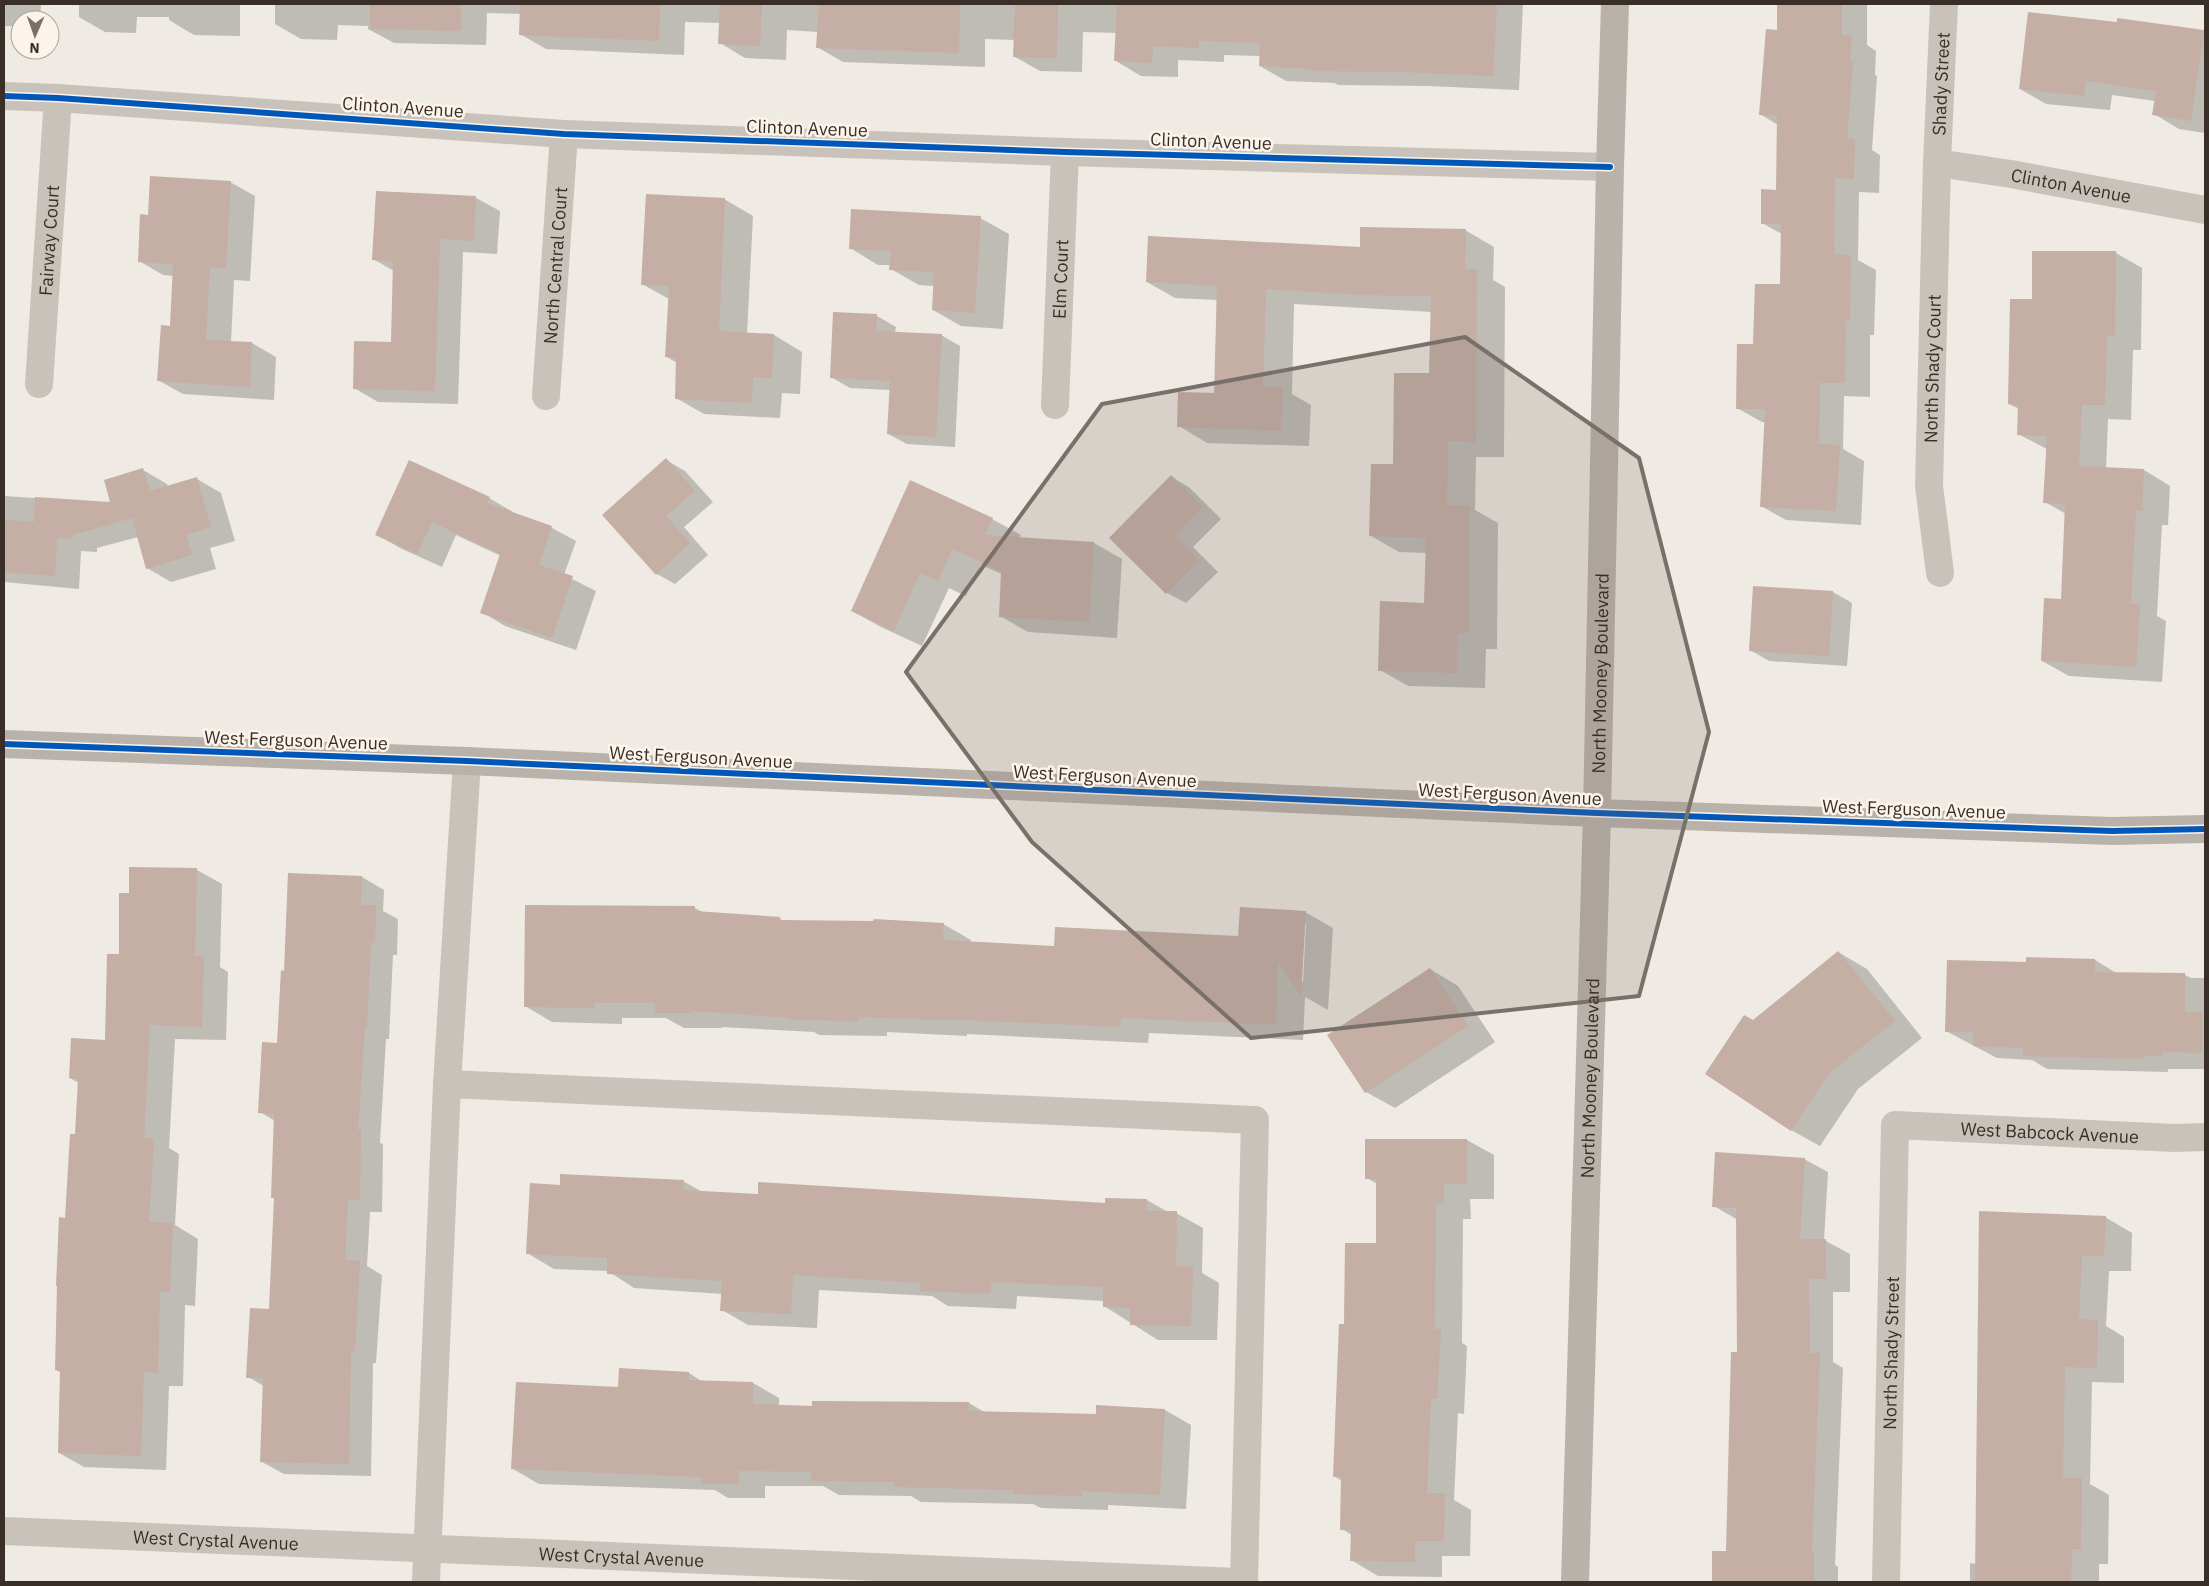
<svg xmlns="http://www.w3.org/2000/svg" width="2209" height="1586" font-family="'IBM Plex Sans',sans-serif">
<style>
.shadow{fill:#0003;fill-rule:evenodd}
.building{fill:#c5aea3}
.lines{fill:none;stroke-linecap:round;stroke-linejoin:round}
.street{stroke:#c8c2bb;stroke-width:28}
.secondary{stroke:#b9b2ab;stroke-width:28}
.cycleway-casing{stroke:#fcf4ea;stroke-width:9}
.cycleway{stroke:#0057b8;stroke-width:6}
.marked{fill:#797069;fill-opacity:0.2;stroke:#797069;stroke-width:4;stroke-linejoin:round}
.labels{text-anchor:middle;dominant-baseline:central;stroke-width:5;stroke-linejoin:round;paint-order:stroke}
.street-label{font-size:18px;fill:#3a2f28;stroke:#fcf4ea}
</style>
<rect width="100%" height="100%" fill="#efeae3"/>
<path class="shadow" d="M 4,4 L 41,4 L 40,20 L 20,20 L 20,26 L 4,26 Z
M 79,4 L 240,4 L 240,36 L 194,35 L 169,20 L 169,17 L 137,17 L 136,33 L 105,32 L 79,17 Z
M 275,4 L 1523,4 L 1519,90 L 1428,86 L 1338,85 L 1335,83 L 1286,81 L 1260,66 L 1261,56 L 1224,55 L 1224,62 L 1178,60 L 1178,77 L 1141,76 L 1116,61 L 1117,33 L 1083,32 L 1082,72 L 1040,71 L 1015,57 L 1015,40 L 985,39 L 985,67 L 843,62 L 817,47 L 818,32 L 787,30 L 786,60 L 745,58 L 720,43 L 721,23 L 685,22 L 684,55 L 546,49 L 520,34 L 521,14 L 487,13 L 486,45 L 394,43 L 368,29 L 368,26 L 338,25 L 337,40 L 301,39 L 275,24 Z
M 1778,4 L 1867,4 L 1867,45 L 1876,51 L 1875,75 L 1877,76 L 1872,150 L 1880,155 L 1879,193 L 1859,192 L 1858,260 L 1876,270 L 1874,335 L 1870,335 L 1870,397 L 1844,396 L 1843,449 L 1864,461 L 1861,525 L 1786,520 L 1761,506 L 1766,422 L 1762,422 L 1737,408 L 1755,345 L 1781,285 L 1782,234 L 1762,223 L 1777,191 L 1778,125 L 1760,114 L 1778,32 Z
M 2118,19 L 2205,31 L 2205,133 L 2179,129 L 2154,114 L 2155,101 L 2112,95 L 2110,110 L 2046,104 L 2020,89 L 2118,23 Z
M 230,182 L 255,196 L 250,281 L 234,280 L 231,342 L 252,343 L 276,357 L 274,400 L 183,394 L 158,380 L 171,328 L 174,276 L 163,275 L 139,261 L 149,216 Z
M 476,198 L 500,211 L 497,254 L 463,252 L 458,404 L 378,402 L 354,388 L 393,343 L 394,271 L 373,259 Z
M 724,199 L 753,216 L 747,334 L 774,335 L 802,352 L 800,394 L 782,393 L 780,418 L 704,414 L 676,398 L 677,363 L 667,357 L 669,299 L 642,284 Z
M 980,218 L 1009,234 L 1003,329 L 961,326 L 933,310 L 934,286 L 919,285 L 891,269 L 891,265 L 878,265 L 850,248 Z
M 1465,230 L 1494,247 L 1493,280 L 1505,287 L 1504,457 L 1476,457 L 1475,510 L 1498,523 L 1497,649 L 1486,649 L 1485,688 L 1408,686 L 1380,670 L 1425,604 L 1427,553 L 1399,552 L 1371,536 L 1395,466 L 1431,375 L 1432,312 L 1294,304 L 1292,394 L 1311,405 L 1309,446 L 1207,443 L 1179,426 L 1215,395 L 1217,300 L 1175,298 L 1147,282 Z
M 2116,253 L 2142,268 L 2141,350 L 2133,350 L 2131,420 L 2108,419 L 2106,469 L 2144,470 L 2170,486 L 2168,525 L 2162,525 L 2157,616 L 2166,621 L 2162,682 L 2069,676 L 2042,661 L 2062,601 L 2066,514 L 2045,502 L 2047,449 L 2018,434 L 2019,409 L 2009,404 L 2033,300 Z
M 877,316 L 896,327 L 895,333 L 941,335 L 960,346 L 955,447 L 907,444 L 888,434 L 890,390 L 850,388 L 831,377 Z
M 666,460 L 685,471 L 713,502 L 684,527 L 708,555 L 675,584 L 657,574 Z
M 143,470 L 167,484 L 168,487 L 197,479 L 221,493 L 235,541 L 210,548 L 216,569 L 171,582 L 147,568 L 138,537 L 97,548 L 97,552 L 81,551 L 79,589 L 4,582 L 4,496 L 112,503 Z
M 1172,477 L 1190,488 L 1221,519 L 1193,547 L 1218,572 L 1186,603 L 1167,593 Z
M 489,498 L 513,512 L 512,514 L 552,528 L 576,541 L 564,575 L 596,591 L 576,650 L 505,626 L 482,612 L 501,556 L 456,535 L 442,567 L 400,548 L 376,534 Z
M 992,519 L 1021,535 L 1019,538 L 1094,543 L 1122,559 L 1117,638 L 1028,632 L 1000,616 L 1002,574 L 981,565 L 966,596 L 949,588 L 922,646 L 881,627 L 852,611 Z
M 1833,592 L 1852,603 L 1847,666 L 1769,661 L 1750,650 Z
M 197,870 L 222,884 L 220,967 L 228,972 L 226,1040 L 175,1039 L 169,1148 L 179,1154 L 175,1225 L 198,1239 L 195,1306 L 185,1305 L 183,1386 L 169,1386 L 166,1470 L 84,1467 L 59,1453 L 62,1373 L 56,1370 L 66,1219 L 77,1135 L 79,1083 L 70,1078 L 106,1042 L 130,894 Z
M 362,877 L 384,890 L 383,911 L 398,919 L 397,955 L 393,955 L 389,1039 L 386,1039 L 380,1143 L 383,1144 L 382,1212 L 370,1212 L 367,1266 L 382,1275 L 376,1363 L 373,1363 L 371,1476 L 284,1474 L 262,1462 L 264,1386 L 248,1377 L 270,1310 L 276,1199 L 273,1198 L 275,1121 L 260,1112 L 278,1045 L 285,972 Z
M 695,908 L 704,913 L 779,918 L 785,922 L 943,924 L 971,940 L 971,942 L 1055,947 L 1239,937 L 1305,912 L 1333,928 L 1328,1010 L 1305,997 L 1303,1040 L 1149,1033 L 1148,1043 L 967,1034 L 967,1036 L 887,1032 L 887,1036 L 819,1035 L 814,1032 L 722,1027 L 722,1028 L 684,1028 L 666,1018 L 622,1018 L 622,1024 L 552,1022 L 525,1006 ZM 1304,924 L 1306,924 L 1303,982 L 1301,981 Z
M 1838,952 L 1867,969 L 1922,1038 L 1858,1089 L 1820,1146 L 1791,1130 Z
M 2095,960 L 2118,974 L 2185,975 L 2191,978 L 2205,978 L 2205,1069 L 2168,1069 L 2168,1072 L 2047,1069 L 2032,1060 L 1997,1058 L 1946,1031 L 2027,963 Z
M 1430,969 L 1458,986 L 1495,1042 L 1395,1108 L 1366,1092 Z
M 1367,1140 L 1467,1140 L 1494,1155 L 1494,1199 L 1470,1199 L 1471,1219 L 1463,1219 L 1462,1343 L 1467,1346 L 1464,1414 L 1458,1413 L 1454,1500 L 1471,1510 L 1470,1556 L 1442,1556 L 1442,1577 L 1378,1576 L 1351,1560 L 1352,1535 L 1342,1529 L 1342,1481 L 1334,1476 L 1345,1326 L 1378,1245 L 1377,1184 L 1367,1178 Z
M 1804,1159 L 1828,1172 L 1824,1240 L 1850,1254 L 1850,1292 L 1833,1292 L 1833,1362 L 1843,1368 L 1835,1565 L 1838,1567 L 1838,1582 L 1713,1582 L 1713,1552 L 1727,1552 L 1738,1353 L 1738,1220 L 1714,1206 Z
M 683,1181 L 704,1193 L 1106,1205 L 1147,1200 L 1168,1212 L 1176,1213 L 1203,1228 L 1202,1273 L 1219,1283 L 1217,1340 L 1158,1340 L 1104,1306 L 1104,1301 L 1017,1296 L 1016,1309 L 948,1306 L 932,1296 L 819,1290 L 817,1328 L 748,1325 L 722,1310 L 723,1294 L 634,1288 L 608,1271 L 554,1269 L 527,1253 L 561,1186 Z
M 1981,1212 L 2105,1217 L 2132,1233 L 2131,1271 L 2109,1271 L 2106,1326 L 2124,1337 L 2124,1383 L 2092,1382 L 2090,1484 L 2109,1495 L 2108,1564 L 2099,1564 L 2099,1582 L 1970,1582 L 1970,1563 L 1976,1564 Z
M 689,1373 L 703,1382 L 753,1383 L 779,1398 L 779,1406 L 813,1407 L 813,1402 L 969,1403 L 986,1413 L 1097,1416 L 1165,1410 L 1191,1425 L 1186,1509 L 1108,1505 L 1108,1510 L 1041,1508 L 1033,1504 L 921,1502 L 911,1496 L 839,1495 L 823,1486 L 765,1486 L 765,1498 L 728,1498 L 715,1490 L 539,1484 L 513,1469 L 620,1388 Z"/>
<path class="building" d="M 370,4 L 461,4 L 461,31 L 370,29 Z
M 520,4 L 660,4 L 659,41 L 519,35 Z
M 720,4 L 762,4 L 760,46 L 718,44 Z
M 819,4 L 960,4 L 959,53 L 816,48 Z
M 1015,4 L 1058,4 L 1057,58 L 1013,57 Z
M 1117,4 L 1497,4 L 1493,76 L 1402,72 L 1311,71 L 1311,69 L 1259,66 L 1260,43 L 1199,41 L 1198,48 L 1153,46 L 1152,63 L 1114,61 Z
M 1777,4 L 1842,4 L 1842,35 L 1852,36 L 1850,61 L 1853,61 L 1847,139 L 1855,139 L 1854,179 L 1835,178 L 1834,254 L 1851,255 L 1850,321 L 1846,321 L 1845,383 L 1820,383 L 1819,444 L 1840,445 L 1836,511 L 1760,507 L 1765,409 L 1736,409 L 1737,344 L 1753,344 L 1755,284 L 1780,284 L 1781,224 L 1761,224 L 1761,189 L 1776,190 L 1777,116 L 1759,115 L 1766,29 L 1777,30 Z
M 2028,12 L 2117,22 L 2117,18 L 2204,30 L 2191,121 L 2152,115 L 2156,91 L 2086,81 L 2084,96 L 2019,89 Z
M 150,176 L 231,181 L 226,268 L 210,267 L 206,340 L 252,342 L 250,387 L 157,381 L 161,325 L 170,326 L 173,264 L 138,262 L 140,214 L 148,215 Z
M 376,191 L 476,196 L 474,241 L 440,239 L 435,391 L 353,389 L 354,341 L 391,342 L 393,261 L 372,260 Z
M 646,194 L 725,198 L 719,331 L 774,334 L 772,378 L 753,377 L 752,403 L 675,399 L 676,358 L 665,357 L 669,286 L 641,285 Z
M 851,209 L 981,216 L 975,313 L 932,310 L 934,272 L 889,270 L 891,251 L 849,249 Z
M 1360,227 L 1466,229 L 1465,269 L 1477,269 L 1476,442 L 1448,441 L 1447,505 L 1470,506 L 1469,633 L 1458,633 L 1457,673 L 1378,671 L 1380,601 L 1424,603 L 1426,538 L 1369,536 L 1371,464 L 1393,464 L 1394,373 L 1429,373 L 1431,296 L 1359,295 L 1266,289 L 1263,387 L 1283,387 L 1281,431 L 1177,427 L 1178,392 L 1214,393 L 1217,286 L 1146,282 L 1148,236 L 1360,247 Z
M 2032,251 L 2116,251 L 2115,336 L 2107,336 L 2105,405 L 2082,405 L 2079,466 L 2144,469 L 2142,511 L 2136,510 L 2131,604 L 2140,604 L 2136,667 L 2041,661 L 2044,598 L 2061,599 L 2065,504 L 2043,503 L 2047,436 L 2017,435 L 2018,405 L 2008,404 L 2010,299 L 2032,299 Z
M 833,312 L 877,314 L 876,331 L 942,334 L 936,437 L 887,434 L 890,381 L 830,378 Z
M 666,458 L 695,491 L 666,516 L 690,543 L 656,575 L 602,515 Z
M 409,460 L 490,497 L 487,503 L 552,526 L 539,565 L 573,576 L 552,638 L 480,613 L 500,554 L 432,522 L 417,554 L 375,535 Z
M 143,468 L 150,491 L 197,477 L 211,527 L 186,535 L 192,555 L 146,569 L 132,518 L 73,535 L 73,539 L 57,538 L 55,576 L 4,572 L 4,520 L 34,522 L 35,497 L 110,502 L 104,480 Z
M 1171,475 L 1203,507 L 1175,536 L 1199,560 L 1166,594 L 1109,538 Z
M 910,480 L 993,518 L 985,535 L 1094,542 L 1089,622 L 999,617 L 1001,571 L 952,549 L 938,581 L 920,573 L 894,631 L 851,611 Z
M 1753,586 L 1833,591 L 1829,656 L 1749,651 Z
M 129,867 L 197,868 L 195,956 L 204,956 L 202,1027 L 150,1025 L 144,1138 L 154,1138 L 149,1222 L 173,1223 L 170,1292 L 160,1292 L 158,1373 L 144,1372 L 141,1456 L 58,1453 L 60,1371 L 55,1370 L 57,1286 L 56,1286 L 59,1217 L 65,1218 L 70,1134 L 75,1134 L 78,1079 L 69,1078 L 71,1038 L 105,1040 L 107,954 L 119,954 L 119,893 L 129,893 Z
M 288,873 L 362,876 L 361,905 L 376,905 L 375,943 L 371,943 L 367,1027 L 365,1027 L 358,1130 L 361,1130 L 360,1200 L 348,1200 L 345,1260 L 360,1261 L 355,1351 L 351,1351 L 349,1464 L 260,1462 L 263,1378 L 246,1378 L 250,1308 L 269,1309 L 274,1198 L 271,1198 L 274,1114 L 258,1113 L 262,1042 L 277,1043 L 281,970 L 284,971 Z
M 525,905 L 695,906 L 695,911 L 780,917 L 780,920 L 873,921 L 874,919 L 944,923 L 943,940 L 1054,946 L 1055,927 L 1238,936 L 1240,907 L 1306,911 L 1301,996 L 1278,961 L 1276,1025 L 1121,1018 L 1121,1027 L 940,1019 L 939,1020 L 859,1017 L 859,1021 L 790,1020 L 790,1018 L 694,1011 L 694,1013 L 655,1013 L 655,1003 L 595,1003 L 595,1008 L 524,1007 Z
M 1838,951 L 1895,1021 L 1829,1073 L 1791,1131 L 1705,1074 L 1744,1015 L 1753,1020 Z
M 2026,957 L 2095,959 L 2095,972 L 2185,973 L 2185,1012 L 2202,1012 L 2202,1053 L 2163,1052 L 2163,1056 L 2145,1056 L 2145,1059 L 2023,1056 L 2023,1048 L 1973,1046 L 1973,1032 L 1945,1032 L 1947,960 L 2026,962 Z
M 1430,968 L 1468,1026 L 1365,1093 L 1327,1035 Z
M 1365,1139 L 1467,1139 L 1467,1184 L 1444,1184 L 1444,1204 L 1436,1204 L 1435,1329 L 1441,1329 L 1437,1399 L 1431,1399 L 1427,1493 L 1445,1493 L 1444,1541 L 1415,1541 L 1415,1562 L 1350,1561 L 1351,1530 L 1340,1530 L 1341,1477 L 1333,1477 L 1339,1324 L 1344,1324 L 1345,1243 L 1376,1243 L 1376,1179 L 1365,1179 Z
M 1715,1152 L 1805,1158 L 1800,1239 L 1826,1239 L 1826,1279 L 1809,1279 L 1810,1353 L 1820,1353 L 1812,1552 L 1814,1552 L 1814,1582 L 1712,1582 L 1712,1551 L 1726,1551 L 1731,1352 L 1737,1352 L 1736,1208 L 1712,1207 Z
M 560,1174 L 684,1180 L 683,1190 L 758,1194 L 758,1182 L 1105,1203 L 1105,1198 L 1147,1199 L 1147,1211 L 1177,1211 L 1176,1266 L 1193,1267 L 1191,1326 L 1130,1325 L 1130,1308 L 1103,1307 L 1103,1287 L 991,1282 L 990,1294 L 920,1291 L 921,1283 L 793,1275 L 791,1314 L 720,1311 L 722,1281 L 607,1274 L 607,1258 L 526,1254 L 530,1183 L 560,1185 Z
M 1979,1211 L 2106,1216 L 2104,1256 L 2082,1256 L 2079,1319 L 2098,1320 L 2097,1368 L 2065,1367 L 2063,1478 L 2082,1478 L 2081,1549 L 2072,1549 L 2071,1582 L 1975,1582 Z
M 619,1368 L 689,1372 L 689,1380 L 753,1382 L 753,1404 L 812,1406 L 812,1401 L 969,1402 L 969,1411 L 1096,1414 L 1096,1405 L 1165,1409 L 1160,1495 L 1082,1491 L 1082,1496 L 1013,1494 L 1013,1490 L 894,1487 L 894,1482 L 811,1481 L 811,1472 L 739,1471 L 739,1484 L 701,1484 L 701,1477 L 511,1469 L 516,1382 L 618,1387 Z"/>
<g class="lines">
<g class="street">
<path d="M 4,96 L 58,98 L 564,134 L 1065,152 L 1610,167"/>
<path id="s1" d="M 1937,163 L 2011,174 L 2205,210"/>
<path id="s2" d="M 39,384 L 58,98"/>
<path id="s3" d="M 546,396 L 564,134"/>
<path id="s4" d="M 1055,405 L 1065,152"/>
<path id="s5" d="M 1940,573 L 1929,486 L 1937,163 L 1944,4"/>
<path d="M 447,1084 L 1255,1120 L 1244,1582"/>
<path id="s6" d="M 4,1531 L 1238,1582"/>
<path d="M 426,1582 L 447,1084 L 467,761"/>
<path id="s7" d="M 1886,1582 L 1895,1125 L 2175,1138 L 2205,1137"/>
</g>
<g class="secondary">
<path d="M 4,744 L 467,761 L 1597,813 L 2112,831 L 2205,829"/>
<path id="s8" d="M 1575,1582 L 1597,813 L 1610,167 L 1615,4"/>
</g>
<g class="cycleway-casing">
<path id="cycleway" d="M 4,96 L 58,98 L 564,134 L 1065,152 L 1610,167
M 4,744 L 467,761 L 1597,813 L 2112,831 L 2205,829"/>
</g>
<use href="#cycleway" class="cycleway"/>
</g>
<path class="marked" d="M 1465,337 L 1639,458 L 1709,732 L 1639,996 L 1251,1038 L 1032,842 L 906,672 L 1102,404 Z"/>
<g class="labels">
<g class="street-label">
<text stroke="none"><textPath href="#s5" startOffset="490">Shady Street</textPath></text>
<text transform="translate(403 107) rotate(4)">Clinton Avenue</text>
<text transform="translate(807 128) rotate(2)">Clinton Avenue</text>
<text transform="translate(1211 141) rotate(2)">Clinton Avenue</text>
<text stroke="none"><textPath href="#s1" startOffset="136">Clinton Avenue</textPath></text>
<text stroke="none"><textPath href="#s2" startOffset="144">Fairway Court</textPath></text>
<text stroke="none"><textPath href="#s3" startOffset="131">North Central Court</textPath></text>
<text stroke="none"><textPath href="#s4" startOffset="126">Elm Court</textPath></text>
<text stroke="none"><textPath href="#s5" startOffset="205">North Shady Court</textPath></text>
<text stroke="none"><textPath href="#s8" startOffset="909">North Mooney Boulevard</textPath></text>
<text transform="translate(296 740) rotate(2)">West Ferguson Avenue</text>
<text transform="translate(701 757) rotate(3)">West Ferguson Avenue</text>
<text transform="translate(1105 776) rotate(3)">West Ferguson Avenue</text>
<text transform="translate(1510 794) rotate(3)">West Ferguson Avenue</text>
<text transform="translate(1914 809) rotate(2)">West Ferguson Avenue</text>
<text stroke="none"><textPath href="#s8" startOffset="504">North Mooney Boulevard</textPath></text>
<text stroke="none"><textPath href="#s7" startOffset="612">West Babcock Avenue</textPath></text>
<text stroke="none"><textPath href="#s7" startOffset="229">North Shady Street</textPath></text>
<text stroke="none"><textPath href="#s6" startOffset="212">West Crystal Avenue</textPath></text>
<text stroke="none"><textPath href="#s6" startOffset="618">West Crystal Avenue</textPath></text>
</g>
</g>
<rect width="2209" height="1586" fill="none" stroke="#3a2f28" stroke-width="10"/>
<g transform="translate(35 35) rotate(182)"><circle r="24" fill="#fcf4ea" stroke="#aea59c"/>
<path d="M0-4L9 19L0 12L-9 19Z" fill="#797069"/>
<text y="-8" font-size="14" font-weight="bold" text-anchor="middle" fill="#3a2f28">N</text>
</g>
</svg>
